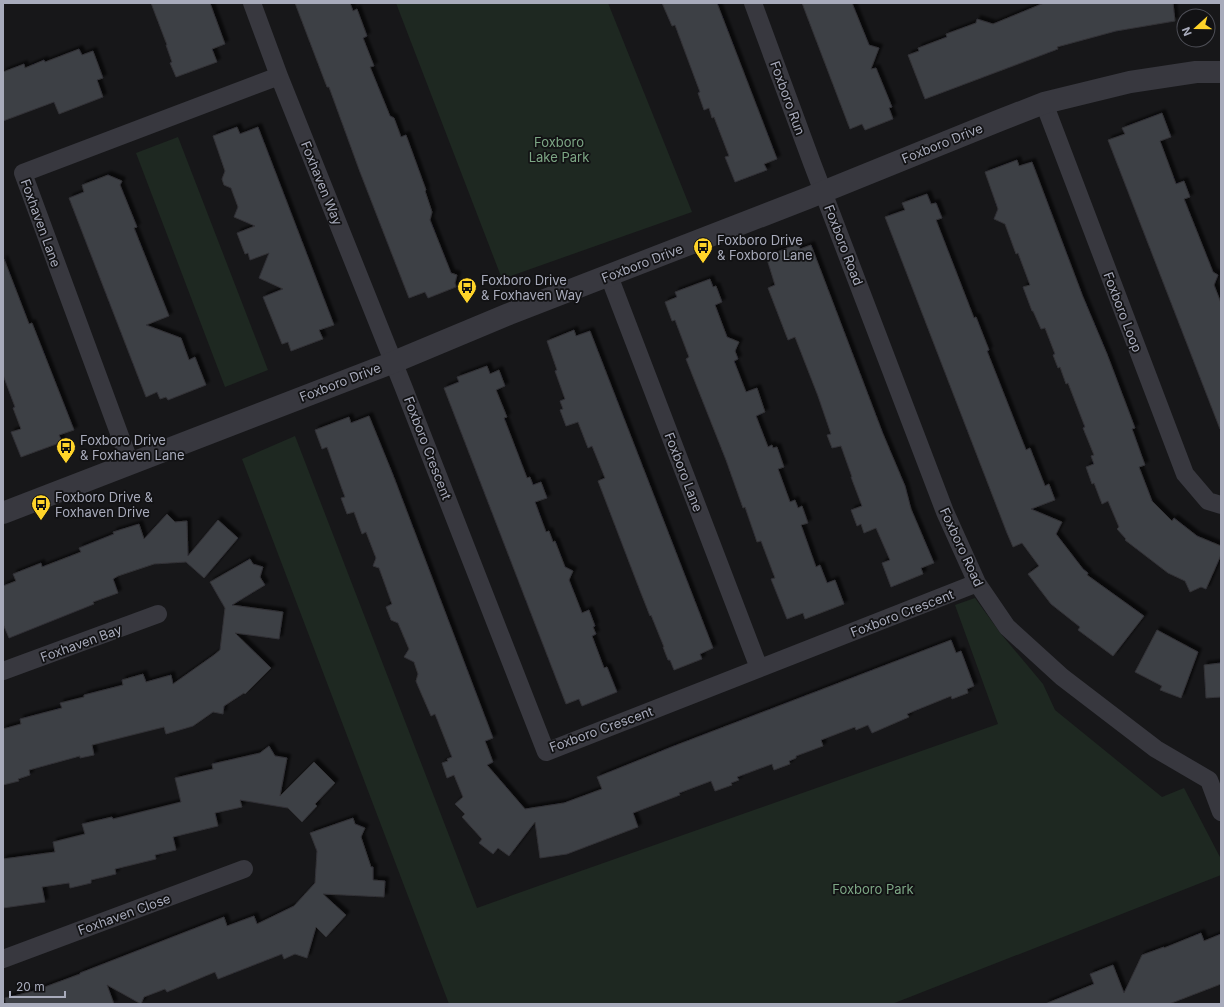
<svg xmlns="http://www.w3.org/2000/svg" width="1224" height="1007" font-family="Inter,sans-serif">
<style>
.green{fill:#1e2821}
.building{fill:#3e3f44;stroke:#313136;filter:url(#shadow)}
.lines{fill:none;stroke-linecap:round;stroke-linejoin:round}
.minor{stroke:#38383f;stroke-width:18}
.tertiary{stroke:#38383f;stroke-width:22}
.labels{text-anchor:middle;dominant-baseline:central;stroke-width:3.5;stroke-linejoin:round;paint-order:stroke}
.street-label{font-size:13px;fill:#a8abbb;stroke:#121214}
.park-label{font-size:13px;fill:#7da785;stroke:#121214}
.poi-label{font-size:13px;fill:#a8abbb;stroke:#121214;text-anchor:start}
</style>
<defs>
<filter id="shadow"><feDropShadow dx="3.5" dy="-3.5" stdDeviation="1" flood-color="#0009"/></filter>
</defs>
<rect width="100%" height="100%" fill="#171719"/>
<path class="green" d="M 396,3 L 608,3 L 692,212 L 502,279 Z
M 178,137 L 268,370 L 225,387 L 136,153 Z
M 295,436 L 477,908 L 541,885 L 998,724 L 955,605 L 975,598 L 1001,634 L 1043,684 L 1055,710 L 1162,797 L 1184,788 L 1221,859 L 1221,875 L 892,1004 L 449,1004 L 242,459 Z"/>
<path class="building" d="M 151,3 L 210,3 L 225,44 L 212,49 L 217,62 L 176,77 L 170,63 L 172,62 L 166,45 L 167,45 Z
M 295,3 L 350,3 L 353,11 L 357,9 L 367,36 L 363,38 L 374,66 L 370,67 L 390,116 L 394,118 L 401,137 L 406,135 L 426,190 L 425,191 L 432,212 L 430,220 L 451,273 L 457,275 L 455,283 L 456,287 L 428,298 L 425,292 L 409,298 L 360,172 L 329,87 L 327,87 Z
M 662,3 L 717,3 L 777,159 L 764,164 L 767,170 L 735,182 L 725,157 L 729,156 L 714,117 L 712,118 L 709,108 L 704,110 L 698,93 L 700,92 L 675,25 L 672,26 Z
M 802,3 L 852,3 L 869,45 L 879,48 L 871,69 L 876,68 L 892,107 L 889,108 L 893,119 L 865,130 L 862,124 L 850,129 Z
M 1044,3 L 1173,3 L 1175,21 L 1116,31 L 1057,47 L 1058,49 L 925,99 L 908,55 L 919,51 L 918,48 L 947,37 L 946,34 L 976,23 L 977,19 L 993,24 Z
M 79,49 L 82,55 L 93,51 L 103,78 L 97,80 L 103,97 L 59,114 L 54,102 L 3,121 L 3,72 L 24,64 L 25,68 L 44,60 L 45,62 Z
M 1162,113 L 1171,137 L 1160,141 L 1176,184 L 1184,181 L 1190,197 L 1184,199 L 1213,272 L 1218,275 L 1214,285 L 1221,303 L 1221,429 L 1220,429 L 1108,140 L 1125,134 L 1122,128 Z
M 237,127 L 240,134 L 258,127 L 334,325 L 319,330 L 323,339 L 291,351 L 288,342 L 282,344 L 263,297 L 283,289 L 259,278 L 269,253 L 250,260 L 248,253 L 245,254 L 237,233 L 255,226 L 234,217 L 238,207 L 231,188 L 224,185 L 222,179 L 225,171 L 213,136 Z
M 1017,160 L 1019,166 L 1032,162 L 1083,297 L 1107,354 L 1135,428 L 1132,429 L 1145,465 L 1139,467 L 1152,501 L 1172,521 L 1174,518 L 1197,536 L 1221,546 L 1221,555 L 1206,589 L 1201,587 L 1190,592 L 1185,581 L 1168,573 L 1125,540 L 1126,539 L 1117,529 L 1119,527 L 1108,501 L 1102,504 L 1094,483 L 1092,484 L 1086,467 L 1094,464 L 1091,456 L 1094,455 L 1083,428 L 1085,427 L 1068,383 L 1066,384 L 1060,367 L 1058,368 L 1053,355 L 1055,354 L 1045,328 L 1041,329 L 1033,311 L 1032,311 L 1023,287 L 1030,285 L 1018,253 L 1016,254 L 1005,224 L 994,219 L 998,209 L 985,172 Z
M 108,175 L 122,181 L 120,185 L 137,227 L 134,228 L 169,316 L 146,325 L 181,338 L 189,360 L 195,357 L 206,385 L 168,400 L 166,397 L 160,399 L 157,392 L 146,397 L 69,198 L 84,192 L 82,185 Z
M 927,194 L 931,204 L 936,203 L 942,218 L 936,220 L 974,318 L 976,317 L 989,350 L 987,351 L 1026,450 L 1030,448 L 1045,486 L 1049,484 L 1055,500 L 1031,509 L 1062,522 L 1056,534 L 1083,569 L 1088,573 L 1087,575 L 1144,616 L 1113,656 L 1078,630 L 1080,627 L 1051,604 L 1028,574 L 1039,566 L 1022,543 L 1013,547 L 1007,533 L 885,217 L 905,210 L 902,203 Z
M 798,244 L 800,249 L 811,245 L 883,434 L 905,486 L 911,509 L 934,563 L 921,568 L 923,574 L 891,587 L 882,563 L 890,560 L 876,528 L 864,533 L 861,524 L 857,526 L 851,510 L 862,506 L 851,477 L 852,477 L 841,446 L 832,448 L 827,435 L 831,434 L 818,396 L 795,337 L 788,340 L 768,288 L 775,285 L 766,256 Z
M 3,259 L 4,259 L 29,324 L 32,323 L 74,430 L 59,435 L 62,442 L 21,457 L 11,432 L 21,429 L 13,408 L 15,407 L 3,375 Z
M 710,279 L 713,287 L 716,286 L 722,302 L 715,305 L 727,337 L 739,342 L 735,351 L 738,359 L 734,361 L 746,392 L 757,388 L 765,412 L 756,416 L 768,447 L 772,445 L 773,448 L 777,447 L 784,467 L 778,469 L 790,502 L 795,500 L 798,508 L 802,506 L 808,523 L 801,525 L 816,567 L 820,565 L 827,583 L 835,580 L 844,604 L 805,619 L 803,613 L 787,619 L 771,579 L 775,578 L 761,541 L 757,542 L 745,507 L 743,508 L 726,460 L 686,359 L 689,357 L 675,320 L 672,321 L 665,302 L 677,297 L 675,292 Z
M 574,330 L 576,336 L 590,331 L 713,648 L 700,654 L 702,659 L 674,670 L 670,660 L 668,660 L 663,647 L 664,647 L 651,615 L 650,616 L 639,588 L 598,481 L 605,478 L 592,446 L 588,448 L 578,422 L 566,426 L 560,410 L 563,409 L 560,401 L 565,399 L 555,371 L 557,370 L 547,341 Z
M 487,366 L 490,374 L 499,370 L 505,386 L 496,390 L 507,417 L 504,418 L 527,478 L 530,477 L 533,485 L 541,482 L 547,498 L 535,502 L 546,532 L 549,531 L 553,542 L 555,541 L 565,567 L 573,571 L 569,580 L 582,613 L 589,610 L 595,626 L 593,627 L 596,634 L 592,636 L 604,668 L 607,667 L 617,692 L 582,706 L 579,699 L 566,704 L 444,388 L 459,382 L 457,377 Z
M 369,416 L 393,475 L 493,738 L 485,741 L 493,762 L 487,765 L 525,809 L 564,803 L 602,789 L 597,777 L 674,746 L 951,640 L 956,653 L 961,651 L 974,686 L 967,689 L 968,693 L 952,699 L 951,696 L 914,711 L 907,714 L 909,717 L 872,733 L 868,725 L 856,730 L 855,727 L 821,740 L 823,746 L 796,756 L 796,758 L 789,761 L 790,764 L 774,770 L 772,764 L 737,777 L 739,780 L 731,783 L 732,785 L 715,791 L 711,781 L 679,793 L 680,795 L 633,813 L 638,827 L 567,854 L 540,858 L 535,822 L 509,856 L 498,848 L 493,854 L 479,843 L 482,839 L 462,817 L 465,814 L 455,804 L 463,797 L 454,775 L 447,778 L 442,763 L 448,761 L 447,759 L 452,757 L 435,714 L 431,716 L 418,686 L 416,681 L 418,674 L 414,662 L 404,657 L 409,649 L 398,623 L 391,620 L 386,607 L 392,604 L 379,568 L 373,566 L 376,558 L 366,532 L 362,534 L 354,512 L 347,514 L 341,498 L 345,497 L 342,489 L 327,447 L 322,449 L 315,430 L 349,417 L 351,423 Z
M 167,514 L 175,522 L 187,521 L 188,556 L 218,520 L 238,538 L 204,578 L 186,562 L 154,564 L 118,576 L 113,579 L 118,593 L 93,602 L 94,604 L 9,638 L 3,624 L 3,586 L 16,581 L 13,574 L 41,563 L 42,567 L 81,552 L 79,548 L 114,534 L 113,532 L 139,524 L 144,539 Z
M 250,559 L 253,564 L 263,567 L 260,577 L 265,585 L 232,605 L 283,612 L 279,639 L 235,633 L 271,668 L 245,694 L 244,693 L 224,706 L 223,714 L 213,712 L 193,726 L 166,734 L 164,727 L 92,745 L 94,755 L 80,758 L 80,756 L 29,770 L 30,775 L 18,779 L 19,781 L 3,785 L 3,729 L 21,724 L 20,719 L 62,708 L 60,703 L 84,697 L 84,695 L 123,685 L 122,680 L 143,674 L 146,682 L 171,675 L 173,684 L 214,655 L 220,650 L 225,608 L 210,582 Z
M 1157,630 L 1198,652 L 1181,698 L 1160,690 L 1162,686 L 1135,672 Z
M 1221,663 L 1221,697 L 1206,698 L 1204,665 Z
M 269,746 L 275,756 L 287,758 L 280,796 L 314,762 L 335,783 L 315,804 L 317,806 L 302,822 L 288,808 L 240,800 L 242,807 L 215,813 L 218,826 L 173,837 L 176,850 L 155,855 L 156,859 L 115,869 L 116,874 L 91,880 L 91,883 L 70,888 L 69,883 L 42,887 L 45,902 L 3,908 L 3,859 L 55,852 L 53,842 L 85,834 L 82,824 L 112,817 L 113,819 L 181,802 L 175,778 L 213,769 L 212,764 L 260,753 Z
M 353,818 L 355,824 L 365,828 L 361,837 L 371,867 L 373,867 L 373,880 L 385,881 L 384,897 L 323,894 L 346,915 L 326,937 L 316,927 L 307,958 L 295,954 L 284,959 L 282,954 L 218,979 L 215,972 L 167,992 L 165,989 L 144,997 L 141,1004 L 107,985 L 114,1004 L 6,1004 L 5,998 L 42,989 L 42,988 L 80,974 L 80,973 L 224,917 L 227,926 L 254,916 L 257,924 L 294,906 L 315,883 L 317,851 L 310,833 Z
M 1201,933 L 1204,941 L 1221,934 L 1221,984 L 1169,1004 L 1045,1004 L 1094,984 L 1090,974 L 1113,965 L 1124,993 L 1142,955 L 1164,947 L 1164,948 Z"/>
<g class="lines">
<path class="minor" d="M 252,3 L 279,76 L 403,386 L 546,752 L 977,583
M 753,3 L 812,163 L 945,512 L 977,583 L 1007,627 L 1062,677 L 1156,749 L 1209,780 L 1221,812
M 1044,103 L 1185,474 L 1208,501 L 1221,505
M 609,276 L 759,668
M 130,463 L 23,173 L 279,76
M 3,671 L 158,614
M 3,959 L 244,869"/>
<path class="tertiary" d="M 3,513 L 394,362 L 509,314 L 808,198 L 998,121 L 1044,103 L 1130,82 L 1196,72 L 1221,72"/>
</g>
<defs>
<g id="bus-pin" transform="scale(1)"><path d="M0 17L-7.5 6A9.5 9.5 0 1 1 7.5 6Z" fill="#ffd429" stroke="#121214"/><path d="M-5-6H5V4H4V6H2V4H-2V6H-4V4H-5ZM-3.5-4V0h7V-4ZM-3.5 1.2v1.5H-2V1.2ZM2 1.2v1.5H3.5V1.2Z" fill="#111"/></g>
</defs>
<g fill-rule="evenodd">
<use href="#bus-pin" x="703" y="247"/>
<use href="#bus-pin" x="467" y="287"/>
<use href="#bus-pin" x="66" y="447"/>
<use href="#bus-pin" x="41" y="504"/>
</g>
<g class="labels">
<g class="street-label">
<text transform="translate(788 98) rotate(70)">Foxboro Run</text>
<text transform="translate(942 143) rotate(-22)">Foxboro Drive</text>
<text transform="translate(322 183) rotate(68)">Foxhaven Way</text>
<text transform="translate(41 223) rotate(70)">Foxhaven Lane</text>
<text transform="translate(844 245) rotate(69)">Foxboro Road</text>
<text transform="translate(642 263) rotate(-21)">Foxboro Drive</text>
<text transform="translate(1123 312) rotate(69)">Foxboro Loop</text>
<text transform="translate(340 382) rotate(-21)">Foxboro Drive</text>
<text transform="translate(428 448) rotate(69)">Foxboro Crescent</text>
<text transform="translate(684 472) rotate(69)">Foxboro Lane</text>
<text transform="translate(962 547) rotate(65)">Foxboro Road</text>
<text transform="translate(902 613) rotate(-21)">Foxboro Crescent</text>
<text transform="translate(81 643) rotate(-20)">Foxhaven Bay</text>
<text transform="translate(601 729) rotate(-20)">Foxboro Crescent</text>
<text transform="translate(124 914) rotate(-20)">Foxhaven Close</text>
</g>
<g class="park-label">
<text x="559" y="142">Foxboro<tspan x="559" dy="15">Lake Park</tspan></text>
<text x="873" y="889">Foxboro Park</text>
</g>
<g class="poi-label">
<text x="717" y="240">Foxboro Drive<tspan x="717" dy="15">&amp; Foxboro Lane</tspan></text>
<text x="481" y="280">Foxboro Drive<tspan x="481" dy="15">&amp; Foxhaven Way</tspan></text>
<text x="80" y="440">Foxboro Drive<tspan x="80" dy="15">&amp; Foxhaven Lane</tspan></text>
<text x="55" y="497">Foxboro Drive &amp;<tspan x="55" dy="15">Foxhaven Drive</tspan></text>
</g>
</g>
<rect width="1224" height="1007" fill="none" stroke="#a8abbb" stroke-width="8"/>
<g transform="translate(1196 28) rotate(249)"><circle r="19" fill="#121214" stroke="#4e4f57"/>
<path d="M0-3L7 15L0 10L-7 15Z" fill="#ffd429"/>
<text y="-6" font-size="11" font-weight="bold" text-anchor="middle" fill="#a8abbb">N</text>
</g>
<path d="M10 991v6h55v-6" fill="none" stroke="#a8abbb" stroke-width="2"/>
<text x="16" y="991" font-size="12" fill="#a8abbb" stroke="#121214" stroke-width="3" paint-order="stroke">20 m</text>
</svg>
